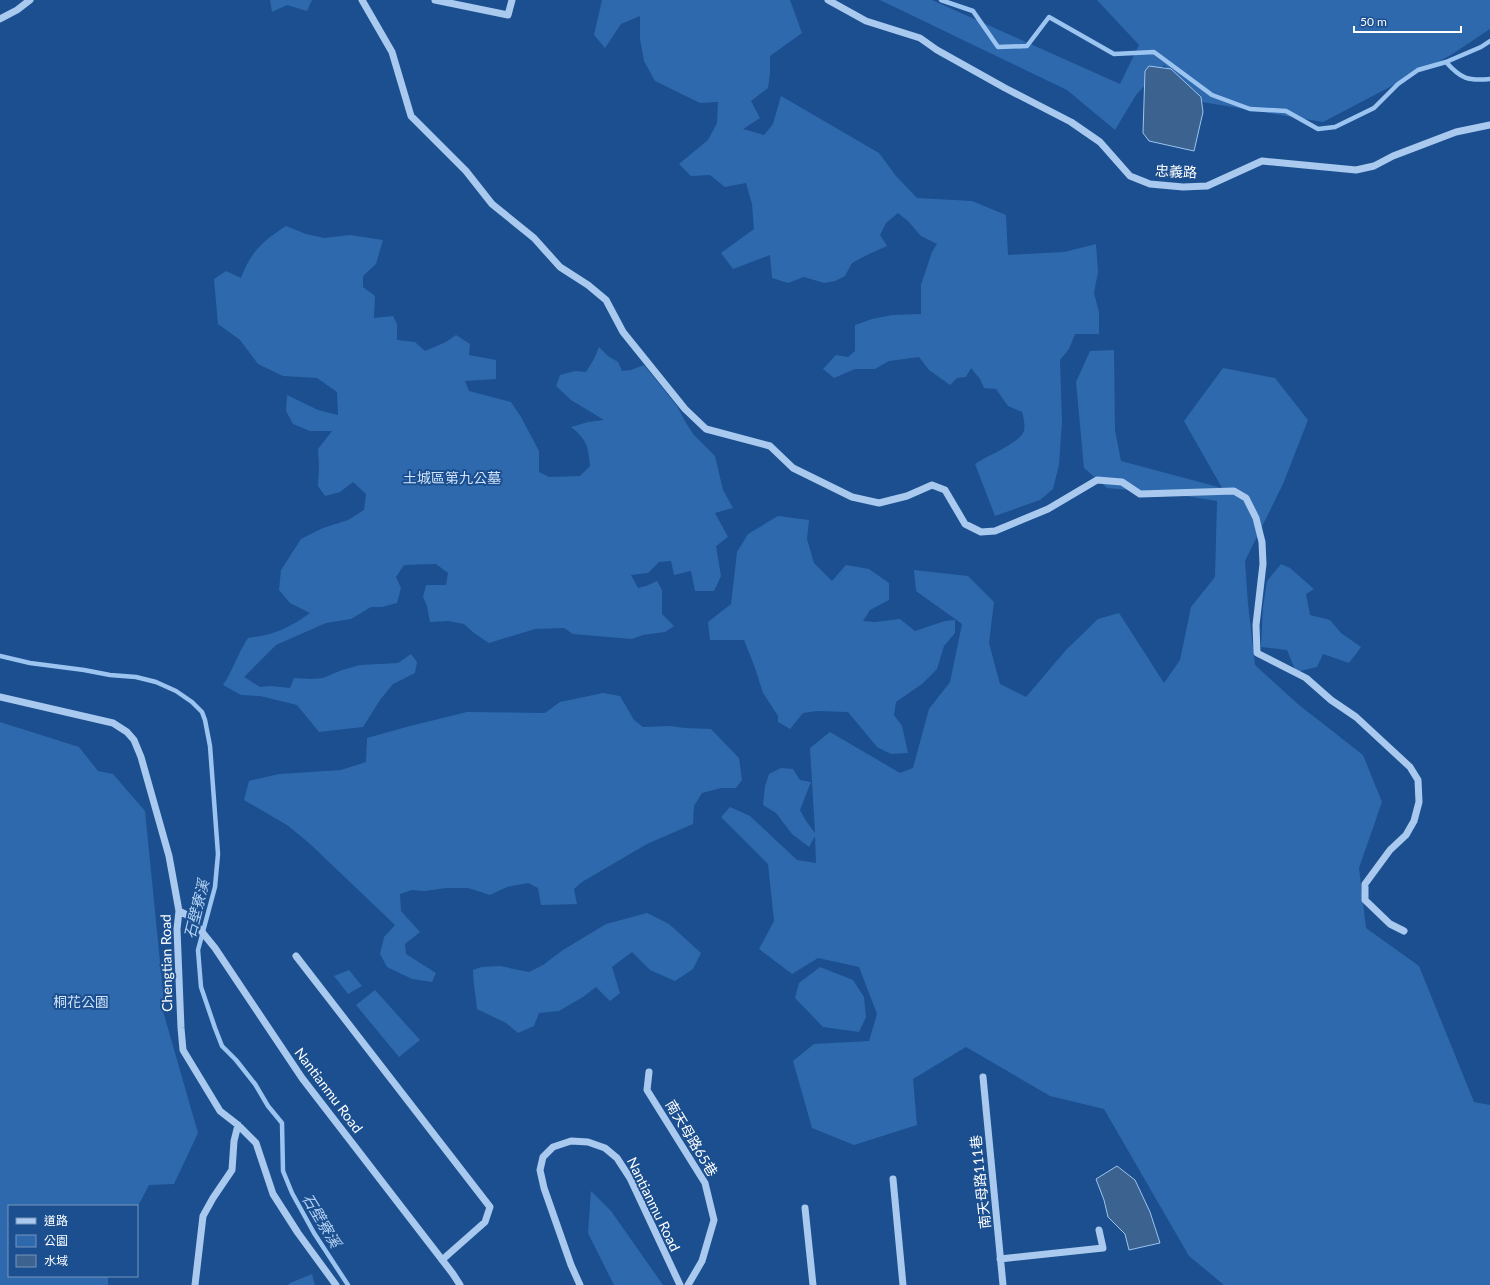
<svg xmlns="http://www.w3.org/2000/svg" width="1490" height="1285" font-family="Lato,'Noto Sans TC',sans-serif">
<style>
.green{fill:#2e69ad}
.water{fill:#3c6290;stroke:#9cc4f0}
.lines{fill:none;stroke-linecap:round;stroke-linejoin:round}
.stream{stroke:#9cc4f0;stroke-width:4.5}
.minor{stroke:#a9c9ee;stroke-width:7}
.labels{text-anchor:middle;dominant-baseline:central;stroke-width:4;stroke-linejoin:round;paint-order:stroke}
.street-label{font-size:14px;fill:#fff;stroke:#1b4f8f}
.park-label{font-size:14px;fill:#cfe3fa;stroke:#1b4f8f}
.water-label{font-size:15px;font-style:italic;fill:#b5d3f5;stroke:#1b4f8f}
</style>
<rect width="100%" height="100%" fill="#1b4f8f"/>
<path class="green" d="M 270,0 L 312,0 L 307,11 L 287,5 L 272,12 Z
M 602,0 L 790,0 L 802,33 L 770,56 L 770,74 L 768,88 L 751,101 L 760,118 L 743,129 L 764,135 L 773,124 L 781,96 L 879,153 L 896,176 L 917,198 L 972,201 L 1006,215 L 1008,255 L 1064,252 L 1096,244 L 1098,272 L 1094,293 L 1099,312 L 1099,334 L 1075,334 L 1069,349 L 1060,360 L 1062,421 L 1059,465 L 1053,489 L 1040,500 L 995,516 L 975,464 C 986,456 1020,443 1024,431 C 1025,425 1024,418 1022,412 L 1008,406 L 996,389 L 984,388 L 980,379 L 971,368 L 966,377 L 957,378 L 950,385 L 929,370 L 919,357 L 889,361 L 875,369 L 855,369 L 834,378 L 823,369 L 836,355 L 848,357 L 855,351 L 855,325 L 872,319 L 892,315 L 921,314 L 921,285 L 932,252 L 937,244 L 921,236 L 908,221 L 898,213 L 886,223 L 880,235 L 887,246 L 867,255 L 852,263 L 845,276 L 835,281 L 824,283 L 804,277 L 788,283 L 772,278 L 770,255 L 733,269 L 721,253 L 754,229 L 752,204 L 746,183 L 725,187 L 710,175 L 691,176 L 679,164 L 708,140 L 717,123 L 718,102 L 700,103 L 655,81 L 644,61 L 640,39 L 640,16 L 621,24 L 605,48 L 594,35 Z
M 880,0 L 932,0 L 1120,84 L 1139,45 L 1097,0 L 1490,0 L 1490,29 L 1451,55 L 1323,122 L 1202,102 L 1164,65 L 1136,95 L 1115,130 L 1067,90 Z
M 286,226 L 306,234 L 324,238 L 350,235 L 383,240 L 376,264 L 363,276 L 363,287 L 375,296 L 374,318 L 393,316 L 397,324 L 397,340 L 415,342 L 425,351 L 446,342 L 456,335 L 470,344 L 469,355 L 496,360 L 496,379 L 465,381 L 469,391 L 511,402 L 521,417 L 539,451 L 539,472 L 549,477 L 580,476 L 590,466 C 588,446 587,440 571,427 L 588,422 L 604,420 L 571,400 L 556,386 L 560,375 L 575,371 L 586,372 L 594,359 L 599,347 L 608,356 L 618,362 L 622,371 L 631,370 L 644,365 L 677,406 L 686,423 L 694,435 L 715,456 L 723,490 L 733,508 L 715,513 L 728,537 L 716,546 L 721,576 L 714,591 L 695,591 L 691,571 L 674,575 L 671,561 L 659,562 L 648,573 L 631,575 L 638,588 L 646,586 L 657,581 L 662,590 L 662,614 L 674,626 L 665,632 L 643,635 L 632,639 L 573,634 L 564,628 L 535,629 L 489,643 L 474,633 L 464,624 L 448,621 L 430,622 L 427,606 L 423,597 L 426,585 L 446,585 L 448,573 L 436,564 L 404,565 L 396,577 L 401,588 L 397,603 L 382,607 L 371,607 L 351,619 L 326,623 L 276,645 L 244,677 L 260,687 L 271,686 L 290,688 L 294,678 L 311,679 L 323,678 L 342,670 L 360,665 L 398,663 L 411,654 L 417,662 L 415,673 L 393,684 L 380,700 L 363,727 L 319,732 L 297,705 L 260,696 L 241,695 L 223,685 C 233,670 238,653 248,638 C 273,635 290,628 310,613 L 290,603 L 279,590 L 281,570 L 301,539 L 323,528 L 348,520 L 364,510 L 366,494 L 353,482 L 340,492 L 325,496 L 318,486 L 319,466 L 318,449 L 332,431 L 310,431 L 293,424 L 286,411 L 287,395 L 318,410 L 338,415 L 337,392 L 317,378 L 283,376 L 258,364 L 240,340 L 218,324 L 214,279 L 226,271 L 241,278 C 251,251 263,241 286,226 Z
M 1114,350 L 1115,430 L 1121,461 L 1222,488 L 1184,421 L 1223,368 L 1275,378 L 1308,420 L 1283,484 L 1245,561 L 1248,604 L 1255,665 L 1299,705 L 1363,755 L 1382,802 L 1359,868 L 1366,928 L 1419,966 L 1474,1102 L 1490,1105 L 1490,1285 L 1224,1285 L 1189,1256 L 1104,1109 L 1050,1096 L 966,1047 L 913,1079 L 917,1125 L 854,1145 L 812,1128 L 793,1061 L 814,1044 L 869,1041 L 877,1014 L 859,967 L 818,958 L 792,974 L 759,949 L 774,921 L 768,864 L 721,817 L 730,807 L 750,816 L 797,860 L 816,863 L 815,836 L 809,847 L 792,834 L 776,813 L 763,805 L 765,786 L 769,774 L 781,768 L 793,769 L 800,780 L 811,782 L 800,810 L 806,821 L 815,833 L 810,748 L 830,732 L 900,773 L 913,768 L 929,709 L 950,682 L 962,624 L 916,591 L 914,570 L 968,576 L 994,602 L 989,643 L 1000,684 L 1026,697 L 1066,650 L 1098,619 L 1119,613 L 1164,683 L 1180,660 L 1191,607 L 1215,577 L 1217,501 L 1166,493 L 1107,488 L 1084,468 L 1076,382 L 1090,351 Z
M 778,516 L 809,520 L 807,539 L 814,563 L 832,581 L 846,565 L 869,569 L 889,583 L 889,600 L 870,610 L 863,621 L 875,622 L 900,619 L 915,631 L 945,621 L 955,620 L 955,633 L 944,646 L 937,669 L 922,684 L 896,702 L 894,715 L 902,726 L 908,753 L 891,754 L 877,747 L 848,712 L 817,711 L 803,713 L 790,729 L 778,722 L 778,716 L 763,693 L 755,668 L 744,640 L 710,640 L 708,622 L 731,604 L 737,552 L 748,534 Z
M 1281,564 L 1290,568 L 1314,589 L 1306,594 L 1310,615 L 1330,620 L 1341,633 L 1361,647 L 1349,663 L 1323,654 L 1317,667 L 1296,672 L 1287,650 L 1261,647 L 1263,607 L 1267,581 Z
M 603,693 L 620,696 L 634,720 L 643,727 L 670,726 L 685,728 L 711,729 L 739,758 L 742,780 L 736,788 L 721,788 L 702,793 L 694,806 L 693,824 L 647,844 L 582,882 L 574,889 L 577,904 L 541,905 L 538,888 L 528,883 L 507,887 L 490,895 L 468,888 L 446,888 L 425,891 L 412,890 L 400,894 L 401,911 L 420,932 L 405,944 L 406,954 L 436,973 L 432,982 L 412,979 L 387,967 L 380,954 L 384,937 L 395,925 L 309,843 L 287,825 L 244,800 L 249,781 L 279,774 L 341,770 L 366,762 L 367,738 L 410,726 L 467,712 L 545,713 L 560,702 Z
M 0,722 L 79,747 L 98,771 L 113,774 L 145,811 L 163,992 L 163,1011 L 198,1133 L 174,1184 L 149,1185 L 137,1208 L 137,1206 L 9,1206 L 9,1276 L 108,1276 L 108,1285 L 0,1285 Z
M 647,913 L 669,924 L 701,953 L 693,969 L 675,981 L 650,970 L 632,952 L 612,967 L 620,993 L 610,1001 L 596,987 L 583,997 L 559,1011 L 539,1013 L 534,1026 L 518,1033 L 506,1023 L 477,1009 C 476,996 473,983 473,970 L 482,967 L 500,966 L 529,972 L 543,965 L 563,950 L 606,924 Z
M 820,967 L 853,980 L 864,997 L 866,1017 L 859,1032 L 823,1027 L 795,998 L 799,983 Z
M 349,970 L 362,986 L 348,994 L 334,976 Z
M 375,990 L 420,1040 L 399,1057 L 356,1005 Z
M 591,1191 L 611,1211 L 663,1285 L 614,1285 L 588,1233 Z
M 312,1274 L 315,1285 L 288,1285 L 290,1283 Z"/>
<path class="water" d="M 1149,66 L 1171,69 L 1201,97 L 1203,112 L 1194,151 L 1149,141 L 1143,133 L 1145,71 Z
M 1117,1166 L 1135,1180 L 1150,1212 L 1160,1243 L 1129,1250 L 1125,1234 L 1108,1217 L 1104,1200 L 1096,1179 Z"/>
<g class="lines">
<path class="stream" d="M 941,0 L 973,11 L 998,47 L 1027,46 L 1049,17 L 1114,54 L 1154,52 L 1212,95 L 1250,109 L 1286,111 L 1318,129 L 1335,127 L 1374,108 L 1398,84 L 1418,70 L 1446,62 C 1461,79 1468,81 1490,79
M 1446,62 L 1481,47 L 1490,41
M 0,656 L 30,663 L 84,670 L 110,675 L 136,677 L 156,682 L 176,691 L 192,702 L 202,712 L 205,720 L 210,746 L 218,854 L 215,887 L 198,950 L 201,987 L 215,1028 L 222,1046 L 236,1060 L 255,1084 L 268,1106 L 282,1123 L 283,1171 L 292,1193 L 314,1233 L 348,1285"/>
<path class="minor" d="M 362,0 L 392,52 L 411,116 L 466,171 L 492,204 L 534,238 L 560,267 L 588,285 L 606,300 L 623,332 L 685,409 L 706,429 L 770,446 L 793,468 L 852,497 L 879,503 L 907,496 L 932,485 L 945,490 L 965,524 L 981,532 L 995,531 L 1048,509 L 1097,480 L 1122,482 L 1140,494 L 1234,491 L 1246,498 L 1256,518 L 1262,542 L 1263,564 L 1256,625 L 1257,653 L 1306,678 L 1331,700 L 1356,717 L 1410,767 L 1418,780 L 1419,802 L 1414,821 L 1406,835 L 1390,850 L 1365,884 L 1365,900 L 1390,924 L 1404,931
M 435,0 L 508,15 L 512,0
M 828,0 L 866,21 L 920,38 L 937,50 L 1005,88 L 1071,122 L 1100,142 L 1130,176 L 1150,184 L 1183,187 L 1207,186 L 1262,161 L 1356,170 L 1374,166 L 1393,156 L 1456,132 L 1490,125
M 0,19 L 17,10 L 30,0
M 0,697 L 113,723 L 127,732 L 134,740 L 141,757 L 169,856 L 179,911 L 177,929 L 181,1028 L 183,1050 L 220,1111 L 238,1125 L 256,1143 L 273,1194 L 298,1233 L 336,1285
M 179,911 L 189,916 L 215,948 L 302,1078 L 453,1274 L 460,1285
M 296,956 L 490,1207 L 485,1222 L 442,1260
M 649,1072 L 647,1090 L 705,1183 L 714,1220 L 702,1261 L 688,1285
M 983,1077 L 1003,1285
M 893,1179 L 903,1285
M 805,1208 L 813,1285
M 1000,1259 L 1103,1248 L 1099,1230
M 195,1285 L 203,1216 L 213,1198 L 232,1170 L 234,1141 L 238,1125
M 580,1285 L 571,1265 L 544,1188 L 540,1170 L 543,1157 L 553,1147 L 571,1141 L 588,1142 L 605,1148 L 617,1158 L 630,1178 L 680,1285"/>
</g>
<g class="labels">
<g class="street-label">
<text transform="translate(1176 171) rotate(3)">忠義路</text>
<text transform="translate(166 963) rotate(-91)">Chengtian Road</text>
<text transform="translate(329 1090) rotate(53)">Nantianmu Road</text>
<text transform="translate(692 1138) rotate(59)">南天母路65巷</text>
<text transform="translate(980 1182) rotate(-96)">南天母路111巷</text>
<text transform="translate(654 1204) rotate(64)">Nantianmu Road</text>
</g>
<g class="park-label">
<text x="452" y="477">土城區第九公墓</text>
<text x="81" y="1001">桐花公園</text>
</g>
<g class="water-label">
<text transform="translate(196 909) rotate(-76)">石壁寮溪</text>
<text transform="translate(322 1220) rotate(59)">石壁寮溪</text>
</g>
</g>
<rect x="8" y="1205" width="130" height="72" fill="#1b4f8f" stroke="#7695bc"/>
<rect x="16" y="1218" width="20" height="6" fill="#a9c9ee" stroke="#7695bc"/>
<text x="44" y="1225" font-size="12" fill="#ffffff">道路</text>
<rect x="16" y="1235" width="20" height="12" fill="#2e69ad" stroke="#7695bc"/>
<text x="44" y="1245" font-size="12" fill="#ffffff">公園</text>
<rect x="16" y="1255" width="20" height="12" fill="#3c6290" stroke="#7695bc"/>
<text x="44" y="1265" font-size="12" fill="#ffffff">水域</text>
<path d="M1354 26v6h107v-6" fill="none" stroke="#ffffff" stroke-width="2"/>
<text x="1360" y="26" font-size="12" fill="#ffffff" stroke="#1b4f8f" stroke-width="3" paint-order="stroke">50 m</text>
</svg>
